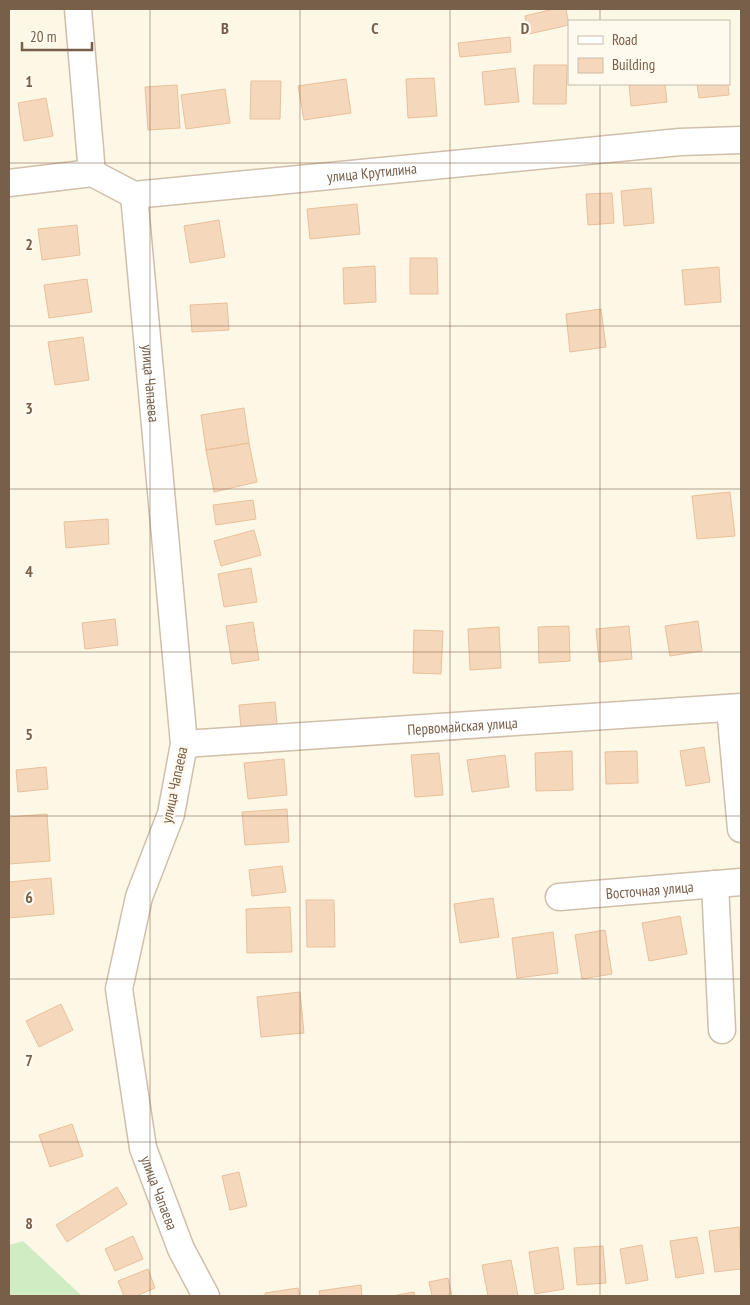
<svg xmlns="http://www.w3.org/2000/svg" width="750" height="1305" font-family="'PT Sans Narrow',sans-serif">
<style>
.green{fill:#cfecc3}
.building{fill:#f5d8bc;stroke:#e8c09b}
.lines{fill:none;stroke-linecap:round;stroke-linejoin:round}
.minor-casing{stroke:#d0bfab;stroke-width:29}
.minor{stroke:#fff;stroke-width:26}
.grid{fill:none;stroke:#785f49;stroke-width:1;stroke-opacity:0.55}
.labels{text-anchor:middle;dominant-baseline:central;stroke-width:4.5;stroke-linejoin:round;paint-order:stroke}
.street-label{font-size:15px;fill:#785f49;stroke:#fffaed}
.grid-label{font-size:16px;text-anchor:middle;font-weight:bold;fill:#785f49;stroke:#fffaed;stroke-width:4.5;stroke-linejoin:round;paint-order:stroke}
</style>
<rect width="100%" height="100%" fill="#fdf7e6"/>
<path class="green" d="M 23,1241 L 82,1296 L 9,1296 L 9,1245 Z"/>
<path class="building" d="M 554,9 L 566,9 L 569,25 L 529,34 L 525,16 Z
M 510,37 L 511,52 L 460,57 L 458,43 Z
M 534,65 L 567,65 L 566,104 L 533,104 Z
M 515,68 L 519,102 L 485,105 L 482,72 Z
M 434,78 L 437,116 L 408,118 L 406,79 Z
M 346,79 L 351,113 L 304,120 L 298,86 Z
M 251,81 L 281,81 L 280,119 L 250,119 Z
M 629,84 L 665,84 L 667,102 L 631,106 Z
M 697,84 L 728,84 L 729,95 L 699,98 Z
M 177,85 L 180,128 L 148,130 L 145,87 Z
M 225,89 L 230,123 L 186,129 L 181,95 Z
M 46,98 L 53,136 L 24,141 L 18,103 Z
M 651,188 L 654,223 L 624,226 L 621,191 Z
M 612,193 L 614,223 L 588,225 L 586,194 Z
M 357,204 L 360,234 L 310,239 L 307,209 Z
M 219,220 L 225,257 L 190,263 L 184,226 Z
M 77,225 L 80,255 L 42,260 L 38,229 Z
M 410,258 L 437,258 L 438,294 L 410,294 Z
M 375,266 L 376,302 L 344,304 L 343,268 Z
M 719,267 L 721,302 L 685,305 L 682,270 Z
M 87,279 L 92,312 L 49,318 L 44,285 Z
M 227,303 L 229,330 L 192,332 L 190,305 Z
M 601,309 L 606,347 L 570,352 L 566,314 Z
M 83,337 L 89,380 L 55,385 L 48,342 Z
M 244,408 L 249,443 L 206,450 L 201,415 Z
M 249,443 L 257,482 L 214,492 L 206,450 Z
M 730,492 L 735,536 L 697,539 L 692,496 Z
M 253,500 L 256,519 L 216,525 L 213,505 Z
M 108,519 L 109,544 L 66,548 L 64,522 Z
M 254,530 L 261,555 L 221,566 L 214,541 Z
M 251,568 L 257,602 L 224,607 L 218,574 Z
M 115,619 L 118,645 L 85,649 L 82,623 Z
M 698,621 L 702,651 L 670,656 L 665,626 Z
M 253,622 L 259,660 L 232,664 L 226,626 Z
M 569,626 L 570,661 L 539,663 L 538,627 Z
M 629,626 L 632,659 L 599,662 L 596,629 Z
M 499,627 L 501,668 L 470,670 L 468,629 Z
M 414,630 L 443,631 L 441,674 L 413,673 Z
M 275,702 L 277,725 L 241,729 L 239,705 Z
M 704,747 L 710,782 L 686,786 L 680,751 Z
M 572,751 L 573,790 L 536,791 L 535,753 Z
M 637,751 L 638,783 L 606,784 L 605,752 Z
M 439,753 L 443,795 L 415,797 L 411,755 Z
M 505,755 L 509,787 L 472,792 L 467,760 Z
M 284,759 L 287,795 L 248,799 L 244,763 Z
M 46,767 L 48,789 L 18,792 L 16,770 Z
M 287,809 L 289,842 L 245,845 L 242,812 Z
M 47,814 L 50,861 L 9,864 L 9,817 Z
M 282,866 L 286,892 L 252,896 L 249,870 Z
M 51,878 L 54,914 L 9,918 L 9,882 Z
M 493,898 L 499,937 L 460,943 L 454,904 Z
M 306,900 L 334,900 L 335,947 L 307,947 Z
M 290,907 L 292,952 L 247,953 L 246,909 Z
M 680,916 L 687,954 L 649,961 L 642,923 Z
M 605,930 L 612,974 L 582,979 L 575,935 Z
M 553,932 L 558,973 L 517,978 L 512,938 Z
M 300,992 L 304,1033 L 261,1037 L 257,997 Z
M 61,1004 L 73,1030 L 39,1047 L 26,1021 Z
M 72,1124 L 83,1156 L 50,1167 L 39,1135 Z
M 239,1172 L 247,1206 L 230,1210 L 222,1176 Z
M 117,1187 L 127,1204 L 67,1242 L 56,1225 Z
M 739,1227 L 741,1269 L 715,1272 L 709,1231 Z
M 133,1236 L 143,1259 L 115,1271 L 105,1249 Z
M 697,1237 L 704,1273 L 676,1278 L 670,1241 Z
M 642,1245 L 648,1280 L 626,1284 L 620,1249 Z
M 603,1246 L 606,1283 L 577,1285 L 574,1248 Z
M 558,1247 L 564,1289 L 535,1294 L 529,1252 Z
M 511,1260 L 518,1296 L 488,1296 L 482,1265 Z
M 148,1269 L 155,1288 L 136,1296 L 124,1296 L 118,1281 Z
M 448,1278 L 452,1296 L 432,1296 L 429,1282 Z
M 361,1285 L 362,1296 L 320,1296 L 319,1291 Z
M 298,1288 L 300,1296 L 265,1296 L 265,1293 Z
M 414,1292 L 415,1296 L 392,1296 Z"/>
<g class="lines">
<g class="minor-casing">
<g id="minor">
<path d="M 78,9 L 92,173"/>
<path id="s1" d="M 9,183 L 92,173 L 134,195 L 680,142 L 741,140"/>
<path id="s2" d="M 134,195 L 184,744 L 171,814 L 139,897 L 119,989 L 143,1148 L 181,1249 L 206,1296"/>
<path d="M 730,708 L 741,829"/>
<path id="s3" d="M 184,744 L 741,707"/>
<path d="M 715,884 L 722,1030"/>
<path id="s4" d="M 559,897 L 741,882"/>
</g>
</g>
<use href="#minor" class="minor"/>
</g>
<path class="grid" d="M 150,9 L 150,1296M 300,9 L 300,1296M 450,9 L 450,1296M 600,9 L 600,21M 600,84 L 600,1296M 9,163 L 741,163M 9,326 L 741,326M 9,489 L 741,489M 9,652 L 741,652M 9,816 L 741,816M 9,979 L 741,979M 9,1142 L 741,1142"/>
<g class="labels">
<g class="street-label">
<text stroke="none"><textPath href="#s1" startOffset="370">улица Крутилина</textPath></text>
<text stroke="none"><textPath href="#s2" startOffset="189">улица Чапаева</textPath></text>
<text stroke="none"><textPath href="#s3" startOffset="279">Первомайская улица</textPath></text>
<text transform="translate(174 785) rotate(-78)">улица Чапаева</text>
<text stroke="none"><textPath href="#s4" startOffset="91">Восточная улица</textPath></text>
<text stroke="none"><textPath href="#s2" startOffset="1014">улица Чапаева</textPath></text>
</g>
</g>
<g class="grid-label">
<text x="225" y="34">B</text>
<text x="375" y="34">C</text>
<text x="525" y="34">D</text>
<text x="29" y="87">1</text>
<text x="29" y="250">2</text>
<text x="29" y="414">3</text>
<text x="29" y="577">4</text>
<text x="29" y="740">5</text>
<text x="29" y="903">6</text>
<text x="29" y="1066">7</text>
<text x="29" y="1229">8</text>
</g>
<rect width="750" height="1305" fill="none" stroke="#785f49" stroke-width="20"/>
<rect x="568" y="20" width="162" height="65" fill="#fffaed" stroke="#c9bcab"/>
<rect x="578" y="36" width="25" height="8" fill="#ffffff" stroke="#c9bcab"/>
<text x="612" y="45" font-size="15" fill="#785f49">Road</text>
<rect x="578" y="58" width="25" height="15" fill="#f5d8bc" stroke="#c9bcab"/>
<text x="612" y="70" font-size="15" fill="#785f49">Building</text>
<path d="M22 42v8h70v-8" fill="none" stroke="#785f49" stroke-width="2.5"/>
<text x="30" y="42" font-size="15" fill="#785f49" stroke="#fffaed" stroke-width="4" paint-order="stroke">20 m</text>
</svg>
